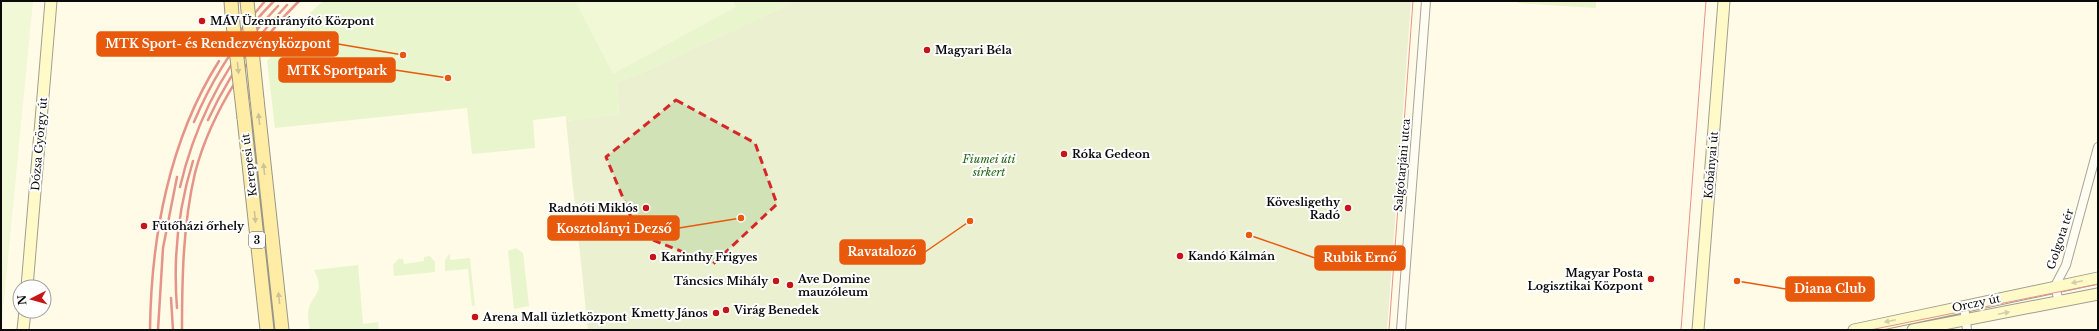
<svg xmlns="http://www.w3.org/2000/svg" width="2099" height="331" font-family="'Libre Baskerville',serif">
<style>
.green{fill:#ccedad}
.cemetery{fill:#d2e2b7}
.pitch{fill:#e0f3c0}
.lines{fill:none;stroke-linecap:round;stroke-linejoin:round}
.street-casing{stroke:#3d3d3d;stroke-width:10}
.secondary-casing{stroke:#2c2c2c;stroke-width:13}
.primary-casing{stroke:#1b1b1b;stroke-width:15}
.street{stroke:#fff;stroke-width:8}
.secondary{stroke:#fff8a2;stroke-width:11}
.primary{stroke:#ffdc57;stroke-width:13}
.tram{stroke:#c71517;stroke-width:1}
.rail{stroke:#c71517;stroke-width:2.5}
.primary-bridge-casing{stroke:#1b1b1b;stroke-width:15;stroke-linecap:butt}
.primary-bridge{stroke:#ffdc57;stroke-width:13}
.oneway{fill:#917e34}
.oneway2{fill:#9d9965}
.marked{fill:none;stroke:#d62828;stroke-width:3;stroke-dasharray:8 5;stroke-linejoin:round}
.poi-dot{fill:#c71517;stroke:#fff;stroke-width:1.5}
.labels{text-anchor:middle;dominant-baseline:central;stroke-width:4;stroke-linejoin:round;paint-order:stroke}
.shield{fill:#fff;stroke:#545454;stroke-width:1}
.shield-label{font-size:10px;font-weight:bold;fill:#0a0a0a}
.poi-label{font-size:11px;font-weight:bold;fill:#0a0a0a;stroke:#fff;text-anchor:start}
.street-label{font-size:11px;fill:#0a0a0a;stroke:#fff}
.park-label{font-size:11px;font-style:italic;fill:#236715;stroke:#fff}
.leader{fill:none;stroke:#e8590c;stroke-width:1.5}
.callout-dot{fill:#e8590c;stroke:#fff;stroke-width:1.5}
.callout{fill:#e8590c;stroke:#e8590c;stroke-width:1.5}
.callout-label{font-size:12px;text-anchor:middle;font-weight:bold;fill:#fff}
</style>
<rect width="100%" height="100%" fill="#fffbe7"/>
<path class="green" d="M 323,1 L 796,1 L 637,75 L 617,82 L 619,114 L 566,121 L 566,116 L 533,120 L 535,148 L 472,154 L 467,108 L 275,128 L 267,61 L 312,11 Z
M 1517,1 L 1596,1 L 1596,8 L 1518,3 Z
M 516,248 L 523,253 L 529,306 L 514,309 L 508,251 Z
M 450,253 L 450,260 L 470,258 L 475,306 L 472,306 L 468,269 L 445,271 L 445,260 Z
M 430,256 L 435,262 L 435,272 L 394,276 L 393,265 L 398,259 L 403,259 L 404,264 L 424,261 L 424,257 Z
M 266,259 L 272,275 L 277,330 L 273,330 Z
M 358,265 L 363,324 L 378,322 L 379,330 L 310,330 C 309,325 308,319 308,314 C 310,293 327,295 314,270 Z"/>
<path class="cemetery" d="M 796,1 L 1411,1 L 1387,330 L 588,330 L 566,121 L 619,114 L 617,82 L 637,75 Z"/>
<path class="pitch" d="M 1,1 L 33,1 L 1,330 Z
M 575,1 L 733,1 L 736,7 L 613,74 Z"/>
<g class="lines">
<g class="street-casing">
<path id="street" d="M 2059,302 L 2055,286 L 2066,265 L 2098,147
M 1964,306 L 1967,330
M 1401,330 L 1426,1"/>
</g>
<g class="secondary-casing">
<path id="secondary" d="M 27,287 L 51,1
M 23,330 L 25,311
M 1698,330 L 1724,1
M 1854,330 L 2098,278
M 1913,330 L 2098,294"/>
</g>
<g class="primary-casing">
<path id="primary" d="M 231,1 L 232,15
M 257,99 L 282,330
M 244,118 L 267,330"/>
</g>
<use href="#street" class="street"/>
<use href="#secondary" class="secondary"/>
<use href="#primary" class="primary"/>
<path class="tram" d="M 1389,330 L 1413,1
M 1681,330 L 1706,1
M 1870,330 L 2098,284"/>
<path class="rail" d="M 234,38 L 265,1
M 208,120 C 228,77 254,39 287,5
M 194,122 C 213,77 239,36 274,1
M 180,187 C 196,119 229,57 278,6
M 171,298 L 173,330
M 177,308 C 173,258 178,209 193,161
M 150,330 C 151,238 169,140 219,61
M 158,330 L 163,248 L 177,177
M 182,330 C 182,278 183,224 195,173 C 211,111 254,46 299,1"/>
<g class="primary-bridge-casing">
<path id="primary-bridge" d="M 247,1 L 257,99
M 232,15 L 244,118"/>
</g>
<use href="#primary-bridge" class="primary-bridge"/>
</g>
<defs><path id="oneway-solid" d="M-6-.8H1V-3.2L6.5 0L1 3.2V.8H-6Z"/></defs>
<g class="oneway">
<use href="#oneway-solid" transform="translate(238 68) rotate(84)"/>
<use href="#oneway-solid" transform="translate(259 119) rotate(-96)"/>
<use href="#oneway-solid" transform="translate(264 169) rotate(-96)"/>
<use href="#oneway-solid" transform="translate(255 217) rotate(84)"/>
<use href="#oneway-solid" transform="translate(279 298) rotate(-96)"/>
</g>
<g class="oneway2">
<use href="#oneway-solid" transform="translate(2077 282) rotate(168)"/>
<use href="#oneway-solid" transform="translate(2004 313) rotate(-12)"/>
<use href="#oneway-solid" transform="translate(1890 321) rotate(168)"/>
</g>
<path d="M0 0H2099V331H0ZM 676,100 L 755,143 L 777,204 L 713,264 L 638,234 L 606,157 Z" fill="#fffbe7" fill-opacity=".55" fill-rule="evenodd"/>
<path class="marked" d="M 676,100 L 755,143 L 777,204 L 713,264 L 638,234 L 606,157 Z"/>
<g class="poi-dot">
<circle cx="202" cy="21" r="4"/>
<circle cx="927" cy="50" r="4"/>
<circle cx="1064" cy="154" r="4"/>
<circle cx="646" cy="208" r="4"/>
<circle cx="1348" cy="208" r="4"/>
<circle cx="144" cy="226" r="4"/>
<circle cx="1180" cy="256" r="4"/>
<circle cx="653" cy="257" r="4"/>
<circle cx="1651" cy="279" r="4"/>
<circle cx="776" cy="281" r="4"/>
<circle cx="790" cy="285" r="4"/>
<circle cx="726" cy="310" r="4"/>
<circle cx="716" cy="313" r="4"/>
<circle cx="475" cy="317" r="4"/>
</g>
<g class="labels">
<rect class="shield" x="249" y="232" width="16" height="16" rx="3"/>
<g class="shield-label">
<text x="257" y="240">3</text>
</g>
<g class="poi-label">
<text x="210" y="21">MÁV Üzemirányító Központ</text>
<text x="935" y="50">Magyari Béla</text>
<text x="1072" y="154">Róka Gedeon</text>
<text x="1340" y="202" text-anchor="end">Kövesligethy<tspan x="1340" dy="13">Radó</tspan></text>
<text x="638" y="208" text-anchor="end">Radnóti Miklós</text>
<text x="152" y="226">Fűtőházi őrhely</text>
<text x="1188" y="256">Kandó Kálmán</text>
<text x="661" y="257">Karinthy Frigyes</text>
<text x="1643" y="273" text-anchor="end">Magyar Posta<tspan x="1643" dy="13">Logisztikai Központ</tspan></text>
<text x="798" y="279">Ave Domine<tspan x="798" dy="13">mauzóleum</tspan></text>
<text x="768" y="281" text-anchor="end">Táncsics Mihály</text>
<text x="734" y="310">Virág Benedek</text>
<text x="708" y="313" text-anchor="end">Kmetty János</text>
<text x="483" y="317">Arena Mall üzletközpont</text>
</g>
<g class="street-label">
<text transform="translate(39 144) rotate(-85)">Dózsa György út</text>
<text transform="translate(249 165) rotate(-97)">Kerepesi út</text>
<text transform="translate(1402 165) rotate(-85)">Salgótarjáni utca</text>
<text transform="translate(1711 165) rotate(-85)">Kőbányai út</text>
<text transform="translate(2060 239) rotate(-72)">Golgota tér</text>
<text transform="translate(1976 303) rotate(-12)">Orczy út</text>
</g>
<g class="park-label">
<text x="989" y="159">Fiumei úti<tspan x="989" dy="13">sírkert</tspan></text>
</g>
</g>
<path class="leader" d="M403 55L338 44M448 78L395 70M741 218L679 228M970 221L925 252M1249 235L1315 258M1737 281L1786 289"/>
<g class="callout-dot">
<circle cx="403" cy="55" r="4"/>
<circle cx="448" cy="78" r="4"/>
<circle cx="741" cy="218" r="4"/>
<circle cx="970" cy="221" r="4"/>
<circle cx="1249" cy="235" r="4"/>
<circle cx="1737" cy="281" r="4"/>
</g>
<g class="callout">
<rect x="97" y="32" width="241" height="24" rx="4"/>
<rect x="279" y="58" width="116" height="24" rx="4"/>
<rect x="548" y="216" width="131" height="24" rx="4"/>
<rect x="840" y="240" width="85" height="24" rx="4"/>
<rect x="1315" y="246" width="90" height="24" rx="4"/>
<rect x="1786" y="277" width="88" height="24" rx="4"/>
</g>
<g class="callout-label">
<text x="218" y="48">MTK Sport- és Rendezvényközpont</text>
<text x="337" y="75">MTK Sportpark</text>
<text x="614" y="233">Kosztolányi Dezső</text>
<text x="882" y="256">Ravatalozó</text>
<text x="1360" y="262">Rubik Ernő</text>
<text x="1830" y="293">Diana Club</text>
</g>
<rect width="2099" height="331" fill="none" stroke="#0a0a0a" stroke-width="4"/>
<g transform="translate(32 299) rotate(264)"><circle r="19" fill="#ffffff" stroke="#9d9d9d"/>
<path d="M0-3L7 15L0 10L-7 15Z" fill="#c71517"/>
<text y="-6" font-size="11" font-weight="bold" text-anchor="middle" fill="#0a0a0a">N</text>
</g>
</svg>
